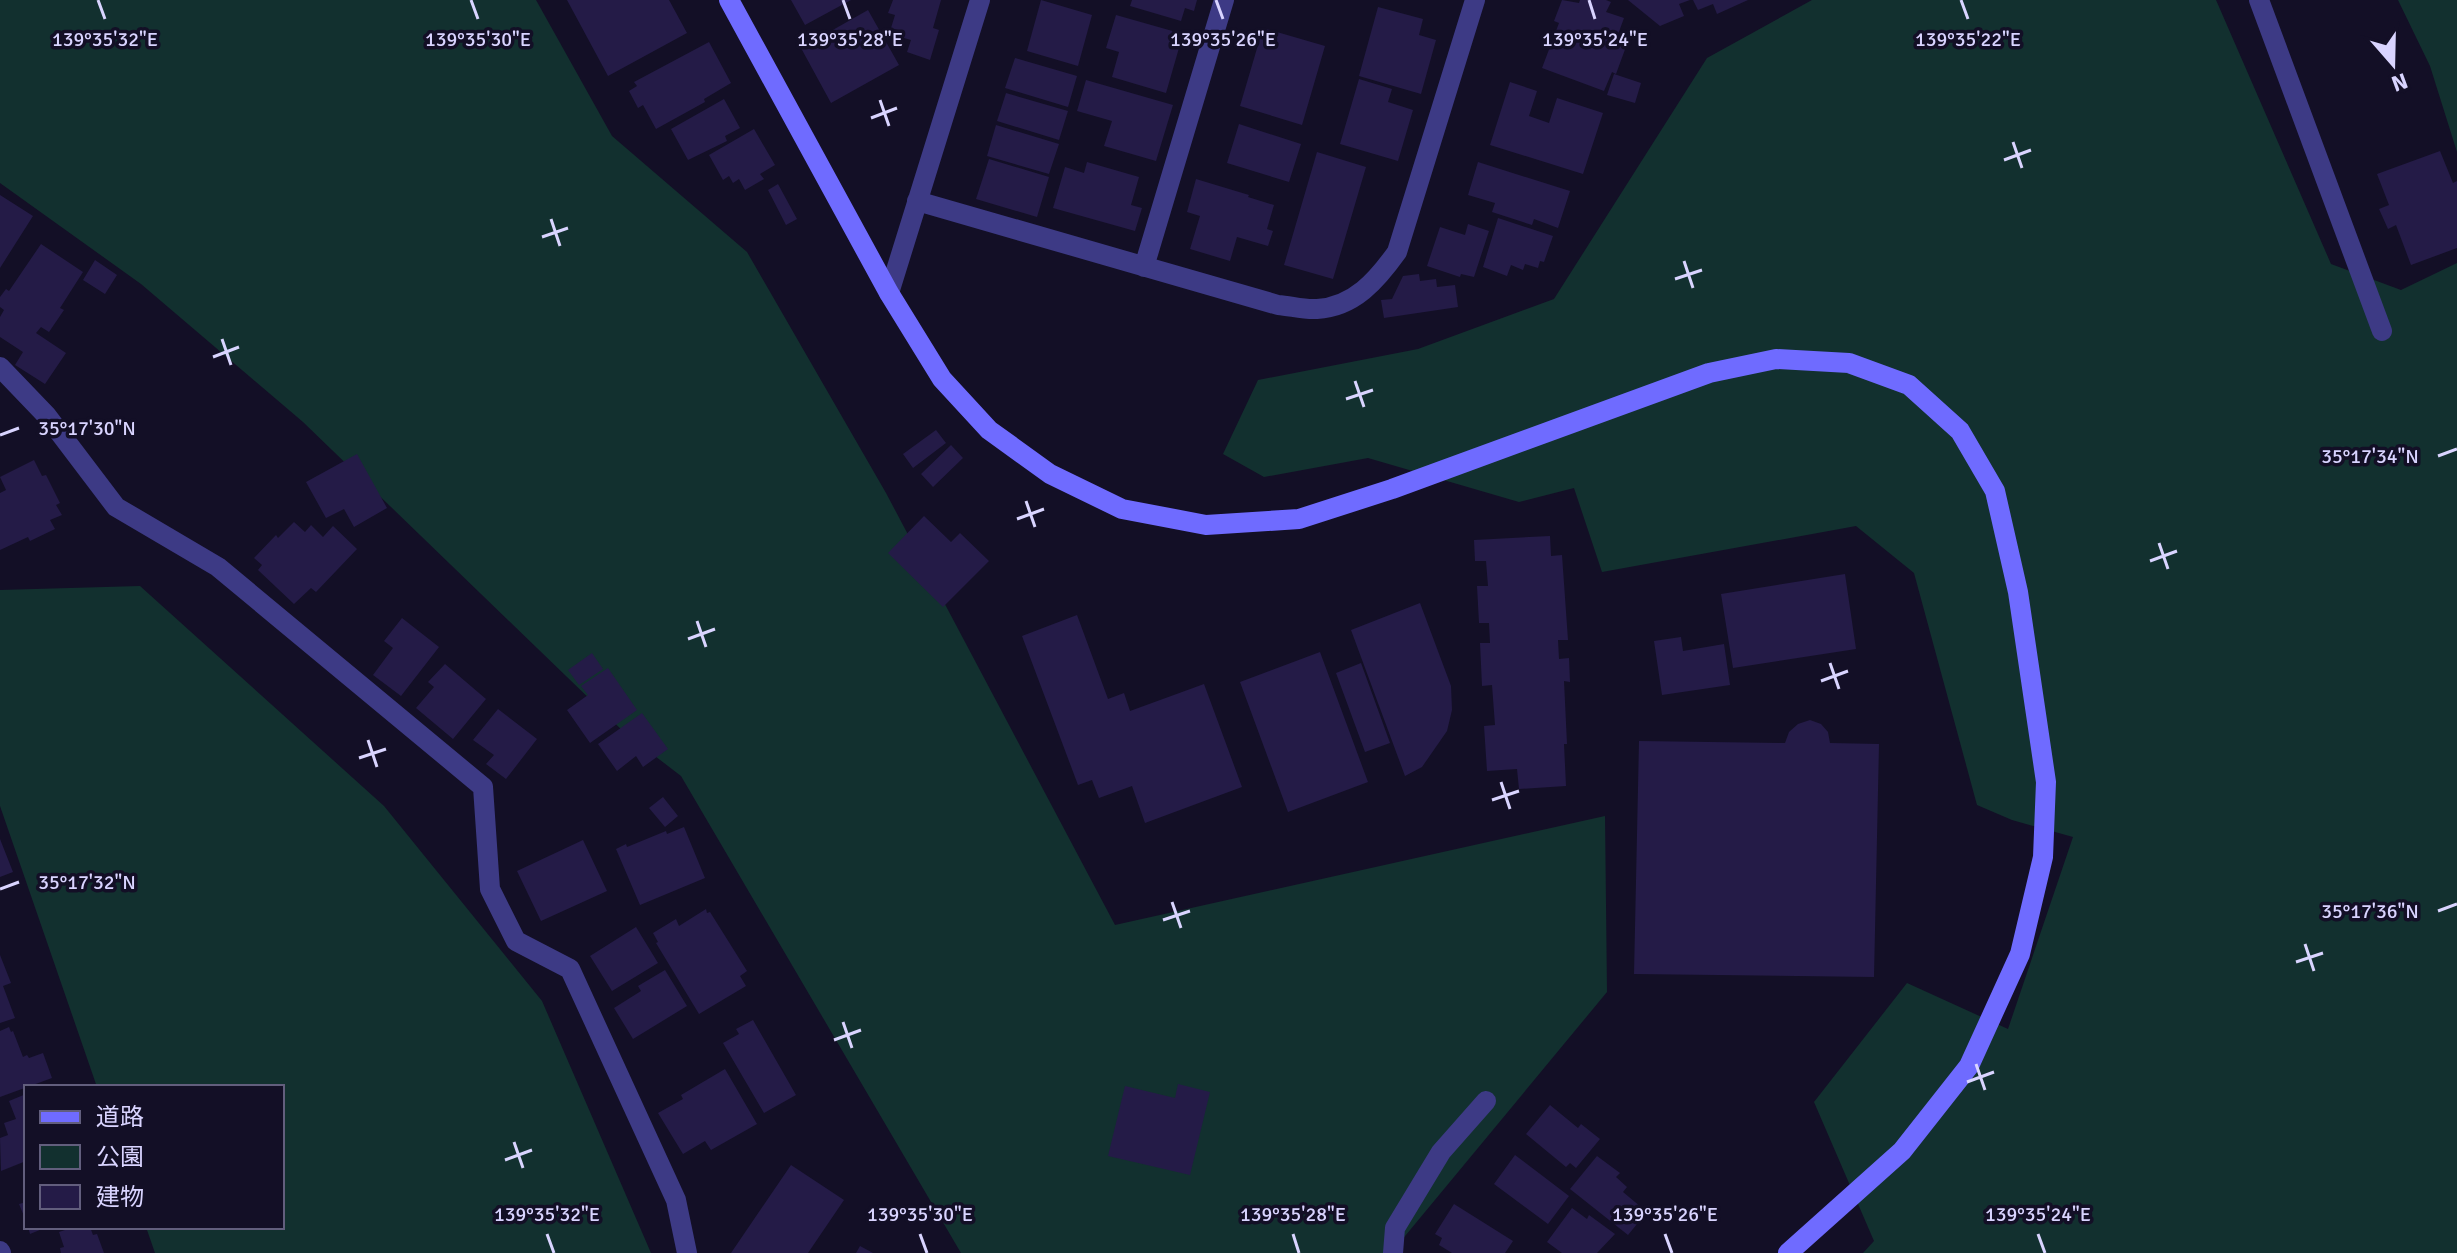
<svg xmlns="http://www.w3.org/2000/svg" width="2457" height="1253" font-family="Signika,'Noto Sans JP',sans-serif">
<style>
.green{fill:#12302f}
.building{fill:#241b47}
.lines{fill:none;stroke-linecap:round;stroke-linejoin:round}
.lane{stroke:#3d3a85;stroke-width:20}
.street{stroke:#3d3a85;stroke-width:20}
.secondary{stroke:#6f6bff;stroke-width:20}
.ticks{fill:none;stroke:#d9d4ff;stroke-width:3}
.ticks-label{font-size:20px;text-anchor:middle;fill:#d9d4ff;stroke:#130f26;stroke-width:7;stroke-linejoin:round;paint-order:stroke}
</style>
<rect width="100%" height="100%" fill="#130f26"/>
<path class="green" d="M 0,0 L 536,0 L 612,136 L 747,252 L 886,493 L 1115,925 L 1605,816 L 1607,992 L 1391,1253 L 961,1253 L 681,776 L 625,733 L 303,422 L 141,284 L 0,183 Z
M 1812,0 L 2216,0 L 2331,264 L 2401,290 L 2457,263 L 2457,1253 L 1863,1253 L 1874,1241 L 1814,1102 L 1907,983 L 2008,1029 L 2073,837 L 2012,820 L 1977,805 L 1914,573 L 1856,526 L 1602,572 L 1574,488 L 1519,502 L 1368,458 L 1264,477 L 1223,454 L 1258,380 L 1418,349 L 1554,299 L 1707,58 Z
M 2398,0 L 2457,0 L 2457,152 L 2430,66 Z
M 140,586 L 384,806 L 542,1001 L 651,1253 L 155,1253 L 146,1227 L 282,1227 L 282,1087 L 97,1087 L 0,806 L 0,590 Z"/>
<path class="building" d="M 567,0 L 669,0 L 687,33 L 608,76 Z
M 791,0 L 851,0 L 805,25 Z
M 893,0 L 941,0 L 933,28 L 939,30 L 930,60 L 907,52 L 911,40 L 904,38 L 905,32 L 891,28 L 895,15 L 888,13 Z
M 1041,0 L 1092,15 L 1078,66 L 1027,51 Z
M 1132,0 L 1197,0 L 1194,11 L 1185,8 L 1181,21 L 1130,6 Z
M 1562,0 L 1579,3 L 1580,0 L 1606,0 L 1611,2 L 1606,12 L 1624,18 L 1616,40 L 1627,44 L 1616,74 L 1612,72 L 1604,91 L 1542,68 L 1559,23 L 1554,21 Z
M 1628,0 L 1690,0 L 1679,4 L 1684,16 L 1660,26 Z
M 1693,0 L 1748,0 L 1717,14 L 1713,4 L 1698,10 Z
M 1378,7 L 1423,19 L 1419,35 L 1436,40 L 1421,94 L 1359,76 Z
M 868,10 L 899,65 L 831,103 L 801,48 Z
M 1116,15 L 1183,34 L 1166,93 L 1112,77 L 1119,52 L 1106,48 Z
M 1263,28 L 1325,46 L 1302,125 L 1240,106 Z
M 709,42 L 731,83 L 704,99 L 705,102 L 656,129 L 643,105 L 638,108 L 629,91 L 637,86 L 634,82 Z
M 1015,58 L 1077,76 L 1068,107 L 1005,88 Z
M 1614,74 L 1641,83 L 1635,103 L 1607,95 Z
M 1359,79 L 1392,89 L 1388,102 L 1413,110 L 1398,161 L 1340,144 Z
M 1086,80 L 1173,105 L 1156,161 L 1104,146 L 1112,121 L 1077,111 Z
M 1510,82 L 1537,91 L 1529,116 L 1549,123 L 1557,98 L 1603,113 L 1583,174 L 1490,145 Z
M 1006,93 L 1068,111 L 1059,140 L 997,121 Z
M 724,99 L 740,128 L 725,136 L 727,141 L 688,160 L 671,129 Z
M 1239,124 L 1301,144 L 1289,182 L 1227,163 Z
M 996,125 L 1059,144 L 1049,174 L 987,156 Z
M 754,129 L 775,165 L 760,174 L 764,179 L 745,190 L 739,179 L 733,183 L 729,176 L 723,180 L 709,155 Z
M 2440,151 L 2453,183 L 2457,181 L 2457,248 L 2411,265 L 2396,225 L 2388,229 L 2379,209 L 2389,205 L 2377,174 Z
M 1317,152 L 1366,167 L 1333,279 L 1284,265 Z
M 989,159 L 1049,177 L 1037,217 L 976,199 Z
M 1087,162 L 1139,177 L 1131,205 L 1142,208 L 1135,231 L 1053,208 L 1065,167 L 1084,173 Z
M 1478,162 L 1570,191 L 1558,228 L 1534,219 L 1532,225 L 1492,212 L 1495,203 L 1468,195 Z
M 1196,179 L 1249,195 L 1248,197 L 1274,205 L 1267,229 L 1273,231 L 1268,246 L 1237,237 L 1230,261 L 1190,249 L 1200,216 L 1187,212 Z
M 778,184 L 797,219 L 786,225 L 768,190 Z
M 0,195 L 33,216 L 0,268 Z
M 1498,218 L 1553,236 L 1544,262 L 1540,261 L 1538,268 L 1525,264 L 1523,270 L 1511,265 L 1507,276 L 1483,267 Z
M 1468,224 L 1489,231 L 1474,277 L 1461,274 L 1460,277 L 1427,266 L 1440,227 L 1465,235 Z
M 41,244 L 83,272 L 60,308 L 64,310 L 49,332 L 41,327 L 36,333 L 66,353 L 45,384 L 15,365 L 23,352 L 0,337 L 0,317 L 4,310 L 0,307 L 0,297 L 6,289 L 9,291 Z
M 95,260 L 117,275 L 105,294 L 83,280 Z
M 1419,274 L 1420,281 L 1436,279 L 1437,287 L 1455,285 L 1458,307 L 1384,318 L 1381,300 L 1392,299 L 1403,276 Z
M 936,430 L 946,443 L 913,468 L 903,454 Z
M 951,445 L 963,458 L 933,487 L 921,474 Z
M 357,454 L 387,508 L 354,527 L 344,509 L 326,518 L 306,482 Z
M 34,460 L 42,476 L 46,475 L 60,503 L 56,505 L 62,515 L 50,520 L 55,529 L 30,541 L 28,537 L 0,550 L 0,493 L 6,490 L 0,477 Z
M 924,516 L 951,542 L 960,533 L 989,561 L 943,607 L 888,553 Z
M 294,522 L 305,532 L 311,525 L 323,537 L 333,526 L 357,549 L 316,592 L 311,588 L 294,604 L 258,570 L 262,565 L 254,558 L 276,535 L 278,538 Z
M 1550,536 L 1551,556 L 1562,555 L 1568,640 L 1558,640 L 1559,659 L 1569,658 L 1570,682 L 1564,681 L 1567,744 L 1564,744 L 1566,786 L 1519,789 L 1517,769 L 1487,771 L 1484,726 L 1495,725 L 1492,685 L 1482,686 L 1480,643 L 1490,643 L 1489,623 L 1479,623 L 1477,586 L 1488,586 L 1486,561 L 1475,561 L 1474,540 Z
M 1845,574 L 1856,649 L 1733,668 L 1721,594 Z
M 1420,603 L 1451,686 L 1452,710 L 1447,731 L 1422,767 L 1405,776 L 1351,630 Z
M 1077,615 L 1108,699 L 1124,693 L 1130,711 L 1204,684 L 1242,787 L 1145,823 L 1132,786 L 1099,798 L 1092,780 L 1078,785 L 1022,636 Z
M 402,618 L 439,647 L 401,696 L 373,675 L 393,648 L 384,641 Z
M 1681,637 L 1683,651 L 1724,644 L 1730,685 L 1662,695 L 1654,641 Z
M 1320,652 L 1368,782 L 1288,812 L 1240,682 Z
M 592,653 L 603,669 L 579,685 L 568,670 Z
M 1361,663 L 1390,743 L 1365,752 L 1336,673 Z
M 445,664 L 486,699 L 453,739 L 416,708 L 434,687 L 428,682 Z
M 608,668 L 637,710 L 590,743 L 567,710 L 588,695 L 581,686 Z
M 498,709 L 537,739 L 506,779 L 486,764 L 494,755 L 473,740 Z
M 642,713 L 668,749 L 643,767 L 636,756 L 617,771 L 598,744 Z
M 1810,720 L 1821,724 L 1828,732 L 1830,743 L 1879,744 L 1874,977 L 1634,974 L 1639,741 L 1785,743 L 1789,732 L 1798,724 Z
M 663,797 L 678,816 L 665,827 L 649,808 Z
M 684,827 L 705,878 L 640,905 L 616,849 L 626,844 L 627,847 L 666,831 L 667,834 Z
M 0,839 L 13,872 L 0,877 Z
M 583,840 L 607,891 L 541,921 L 517,871 Z
M 706,909 L 707,913 L 710,912 L 747,971 L 740,976 L 746,986 L 699,1014 L 656,943 L 658,942 L 653,933 L 676,919 L 679,926 Z
M 636,927 L 658,963 L 612,991 L 590,956 Z
M 0,955 L 11,983 L 3,986 L 15,1018 L 0,1023 Z
M 665,970 L 687,1006 L 633,1039 L 614,1008 L 641,991 L 638,986 Z
M 753,1020 L 796,1095 L 764,1113 L 723,1043 L 739,1034 L 736,1029 Z
M 9,1027 L 11,1032 L 13,1031 L 23,1057 L 27,1055 L 29,1058 L 43,1053 L 52,1078 L 0,1097 L 0,1031 Z
M 725,1069 L 757,1124 L 711,1150 L 705,1141 L 683,1154 L 658,1113 L 683,1099 L 681,1095 Z
M 1178,1084 L 1210,1092 L 1190,1175 L 1108,1156 L 1125,1086 L 1175,1098 Z
M 26,1094 L 26,1161 L 1,1171 L 0,1138 L 8,1135 L 4,1123 L 16,1119 L 9,1101 Z
M 1550,1105 L 1578,1128 L 1581,1124 L 1600,1139 L 1576,1168 L 1570,1163 L 1566,1167 L 1526,1134 Z
M 1515,1155 L 1569,1196 L 1548,1224 L 1494,1184 Z
M 1597,1156 L 1620,1173 L 1616,1177 L 1627,1187 L 1623,1192 L 1647,1212 L 1628,1235 L 1570,1189 Z
M 791,1165 L 844,1200 L 808,1253 L 731,1253 Z
M 26,1202 L 26,1221 L 19,1204 Z
M 1454,1204 L 1513,1241 L 1505,1253 L 1452,1253 L 1439,1245 L 1442,1238 L 1435,1234 Z
M 1572,1208 L 1587,1219 L 1589,1215 L 1615,1234 L 1597,1253 L 1562,1253 L 1547,1242 Z
M 28,1227 L 47,1227 L 30,1234 Z
M 74,1227 L 90,1227 L 93,1235 L 97,1234 L 104,1253 L 61,1253 L 60,1248 L 64,1247 L 59,1232 Z
M 860,1246 L 873,1253 L 856,1253 Z"/>
<g class="lines">
<path class="lane" d="M 1393,1253 L 1395,1228 L 1441,1152 L 1486,1101"/>
<path class="street" d="M 2259,0 L 2382,331
M 917,201 L 1278,305 C 1291,306 1304,310 1317,309 C 1354,307 1377,280 1397,252 L 1475,0
M 1144,267 L 1224,0
M 889,293 L 980,0
M 0,367 L 47,416 L 116,507 L 218,567 L 483,787 L 490,889 L 516,941 L 570,969 L 676,1200 L 687,1253
M 0,1251 L 1,1253"/>
<path class="secondary" d="M 729,0 L 889,293 L 942,379 L 989,430 L 1050,474 L 1122,509 L 1206,525 L 1299,519 L 1392,489 L 1709,373 L 1776,359 L 1849,363 L 1909,385 L 1960,431 L 1995,491 L 2018,592 L 2046,782 L 2043,857 L 2020,954 L 1969,1066 L 1902,1151 L 1788,1253"/>
</g>
<path class="ticks" d="M 98,0 L 105,19M 471,0 L 478,19M 843,0 L 850,19M 1216,0 L 1223,19M 1589,0 L 1595,19M 1961,0 L 1968,19M 880,100 L 889,126M 871,118 L 897,108M 2013,142 L 2022,168M 2004,160 L 2031,150M 551,219 L 560,246M 542,237 L 568,228M 1684,261 L 1693,288M 1675,279 L 1702,270M 222,339 L 231,365M 213,357 L 239,347M 1355,381 L 1364,407M 1346,399 L 1373,390M 0,435 L 19,428M 2438,456 L 2457,449M 1026,501 L 1035,527M 1017,519 L 1044,509M 2159,543 L 2168,569M 2150,561 L 2177,551M 697,621 L 706,647M 688,639 L 715,629M 1830,663 L 1839,689M 1821,681 L 1848,671M 368,740 L 377,767M 359,758 L 386,749M 1501,782 L 1510,809M 1492,800 L 1519,791M 0,889 L 19,882M 1172,902 L 1181,928M 2438,911 L 2457,904M 1163,920 L 1190,911M 2305,944 L 2314,971M 2296,962 L 2323,953M 843,1022 L 852,1048M 834,1040 L 861,1030M 1976,1064 L 1985,1090M 1967,1082 L 1994,1072M 514,1142 L 523,1168M 505,1160 L 532,1150M 547,1234 L 554,1253M 920,1234 L 927,1253M 1293,1234 L 1299,1253M 1665,1234 L 1672,1253M 2038,1234 L 2045,1253"/>
<g class="ticks-label">
<text x="478" y="46">139°35'30"E</text>
<text x="1223" y="46">139°35'26"E</text>
<text x="1595" y="46">139°35'24"E</text>
<text x="1968" y="46">139°35'22"E</text>
<text x="105" y="46">139°35'32"E</text>
<text x="850" y="46">139°35'28"E</text>
<text x="87" y="435">35°17'30"N</text>
<text x="2370" y="463">35°17'34"N</text>
<text x="87" y="889">35°17'32"N</text>
<text x="2370" y="918">35°17'36"N</text>
<text x="547" y="1221">139°35'32"E</text>
<text x="920" y="1221">139°35'30"E</text>
<text x="1293" y="1221">139°35'28"E</text>
<text x="1665" y="1221">139°35'26"E</text>
<text x="2038" y="1221">139°35'24"E</text>
</g>
<rect x="24" y="1085" width="260" height="144" fill="#130f26" stroke="#625e7d" stroke-width="2"/>
<rect x="40" y="1111" width="40" height="12" fill="#6f6bff" stroke="#625e7d" stroke-width="2"/>
<text x="96" y="1125" font-size="24" fill="#d9d4ff">道路</text>
<rect x="40" y="1145" width="40" height="24" fill="#12302f" stroke="#625e7d" stroke-width="2"/>
<text x="96" y="1165" font-size="24" fill="#d9d4ff">公園</text>
<rect x="40" y="1185" width="40" height="24" fill="#241b47" stroke="#625e7d" stroke-width="2"/>
<text x="96" y="1205" font-size="24" fill="#d9d4ff">建物</text>
<g transform="translate(2393 64) rotate(160)" stroke="#130f26" stroke-width="6" paint-order="stroke">
<path d="M0-6L14 30L0 20L-14 30Z" fill="#d9d4ff"/>
<text y="-12" font-size="22" font-weight="bold" text-anchor="middle" fill="#d9d4ff">N</text>
</g>
</svg>
